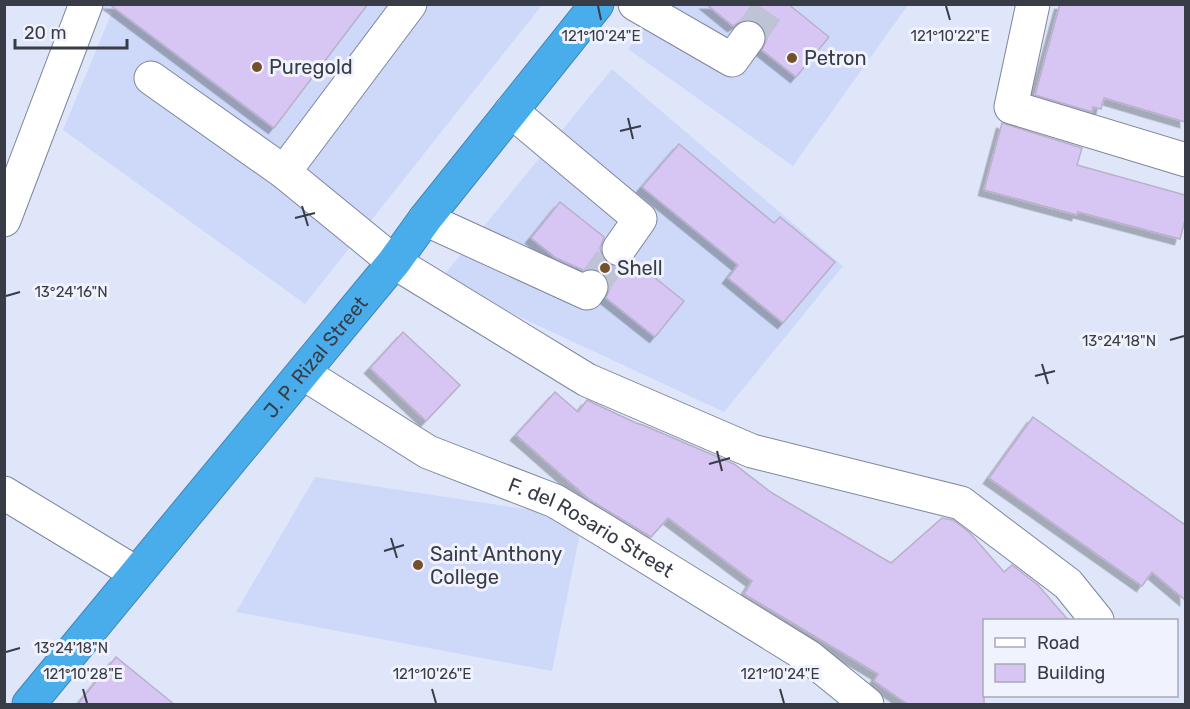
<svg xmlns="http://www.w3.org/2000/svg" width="1190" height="709" font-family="Rubik,sans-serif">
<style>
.built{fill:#ced9fa}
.building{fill:#d7c5f4;stroke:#b9b0c9;stroke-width:1.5;filter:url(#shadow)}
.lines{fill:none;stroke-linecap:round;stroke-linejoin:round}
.minor-tunnel{stroke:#bec4d6;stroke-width:33;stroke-dasharray:33 16;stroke-linecap:butt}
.minor-casing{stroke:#7e869d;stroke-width:35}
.highway-casing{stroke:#4385b2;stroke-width:35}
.minor{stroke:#fff;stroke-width:33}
.highway{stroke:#49adec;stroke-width:33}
.ticks{fill:none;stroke:#383c46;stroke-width:2}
.poi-dot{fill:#75512a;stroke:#f0f3fe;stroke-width:2}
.labels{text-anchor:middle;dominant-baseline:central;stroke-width:6;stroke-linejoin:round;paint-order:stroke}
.poi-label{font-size:20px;fill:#383c46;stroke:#f0f3fe;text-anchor:start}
.street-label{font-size:20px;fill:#383c46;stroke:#f0f3fe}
.ticks-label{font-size:15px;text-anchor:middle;fill:#383c46;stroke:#f0f3fe;stroke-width:6;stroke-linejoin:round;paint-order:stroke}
</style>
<defs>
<filter id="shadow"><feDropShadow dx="-5.5" dy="5.5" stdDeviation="0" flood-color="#0004"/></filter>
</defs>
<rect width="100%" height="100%" fill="#dfe6fa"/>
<path class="built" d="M 89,5 L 542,5 L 305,304 L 63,130 L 112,12 Z
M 660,5 L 908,5 L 793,166 L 628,49 Z
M 612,69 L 843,266 L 724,412 L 440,280 Z
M 315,477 L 583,518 L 552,671 L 236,612 Z"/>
<path class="building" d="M 109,4 L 368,4 L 274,128 Z
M 706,4 L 788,4 L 829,37 L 796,77 L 762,50 L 767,39 L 765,31 L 759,23 L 749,19 L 741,21 L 733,26 Z
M 1060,4 L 1185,4 L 1185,122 L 1104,98 L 1101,109 L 1093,107 L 1092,112 L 1035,95 Z
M 1002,123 L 1082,148 L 1077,165 L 1185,195 L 1185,220 L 1180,239 L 1078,212 L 1077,215 L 984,190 Z
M 679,144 L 774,223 L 780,217 L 835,262 L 783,323 L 728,278 L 738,265 L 642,187 Z
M 560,202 L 604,237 L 600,248 L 602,256 L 608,264 L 618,268 L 626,266 L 634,261 L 684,301 L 655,337 L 606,298 L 610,288 L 607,278 L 602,272 L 593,268 L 583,270 L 556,258 L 531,238 Z
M 403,332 L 460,385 L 426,421 L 370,368 Z
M 555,392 L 578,412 L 587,400 L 636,423 L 643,425 L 734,464 L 772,493 L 891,563 L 942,518 L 953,520 L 970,533 L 1004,572 L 1012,565 L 1038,585 L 1069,621 L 984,621 L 984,705 L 909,705 L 874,681 L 878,674 L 744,594 L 752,581 L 668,518 L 651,537 L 590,500 L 516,435 Z
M 1033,417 L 1185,525 L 1185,600 L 1152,572 L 1142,586 L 989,478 Z
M 116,657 L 175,705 L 77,705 Z"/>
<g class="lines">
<path class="minor-tunnel" d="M 748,38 L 771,4
M 591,287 L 619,249"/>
<g class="minor-casing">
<g id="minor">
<path d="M 410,4 L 284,172 L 394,262 L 587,380 L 752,451 L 961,503 L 1068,584 L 1097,620"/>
<path d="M 635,4 L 732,60 L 748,38"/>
<path d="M 1033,4 L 1011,107 L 1186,160"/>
<path d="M 151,78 L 284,172"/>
<path d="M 511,111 L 640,219 L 619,249"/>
<path d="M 425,219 L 587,293 L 591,287"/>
<path d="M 4,220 L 86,4"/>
<path id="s1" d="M 303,373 L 428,452 L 555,501 L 600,528 L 809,657 L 867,704"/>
<path d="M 4,493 L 136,573"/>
</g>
</g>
<g class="highway-casing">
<g id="highway">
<path id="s2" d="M 29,704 L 394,262 L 425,219 L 597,4"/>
</g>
</g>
<use href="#minor" class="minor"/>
<use href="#highway" class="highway"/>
</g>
<path class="ticks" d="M 598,6 L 601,20M 946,6 L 950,20M 628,118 L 633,139M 620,131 L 641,126M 302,206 L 308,226M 295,218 L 315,213M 6,296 L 20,292M 1170,340 L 1184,336M 1042,364 L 1048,384M 1035,376 L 1055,371M 717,451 L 722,471M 709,464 L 730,458M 391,538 L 397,558M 384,551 L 404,545M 6,652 L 20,648M 83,689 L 87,703M 432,689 L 436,703M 780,689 L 784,703"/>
<g class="poi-dot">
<circle cx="792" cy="58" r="6"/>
<circle cx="257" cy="67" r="6"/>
<circle cx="605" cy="268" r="6"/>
<circle cx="418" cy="565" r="6"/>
</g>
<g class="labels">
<g class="poi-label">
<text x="804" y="58">Petron</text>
<text x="269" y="67">Puregold</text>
<text x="617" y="268">Shell</text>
<text x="430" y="554">Saint Anthony<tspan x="430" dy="23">College</tspan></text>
</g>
<g class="street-label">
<text stroke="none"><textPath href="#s2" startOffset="450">J. P. Rizal Street</textPath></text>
<text stroke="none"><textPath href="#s1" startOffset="328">F. del Rosario Street</textPath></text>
</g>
</g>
<g class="ticks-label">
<text x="601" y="41">121°10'24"E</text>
<text x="950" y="41">121°10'22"E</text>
<text x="71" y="297">13°24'16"N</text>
<text x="1119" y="346">13°24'18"N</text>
<text x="71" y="653">13°24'18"N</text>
<text x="83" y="679">121°10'28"E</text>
<text x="432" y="679">121°10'26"E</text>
<text x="780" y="679">121°10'24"E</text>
</g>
<rect width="1190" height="709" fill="none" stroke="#383c46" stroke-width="12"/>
<rect x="983" y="619" width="195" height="78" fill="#f0f3fe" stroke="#a6aab4" stroke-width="1.5"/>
<rect x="995" y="638" width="30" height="9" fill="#ffffff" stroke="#a6aab4" stroke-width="1.5"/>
<text x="1037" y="649" font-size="18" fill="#383c46">Road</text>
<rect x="995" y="664" width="30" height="18" fill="#d7c5f4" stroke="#a6aab4" stroke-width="1.5"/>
<text x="1037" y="679" font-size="18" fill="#383c46">Building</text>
<path d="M15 39v9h112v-9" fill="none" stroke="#383c46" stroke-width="3"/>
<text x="24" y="39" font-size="18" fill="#383c46" stroke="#f0f3fe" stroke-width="4.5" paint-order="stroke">20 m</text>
</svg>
